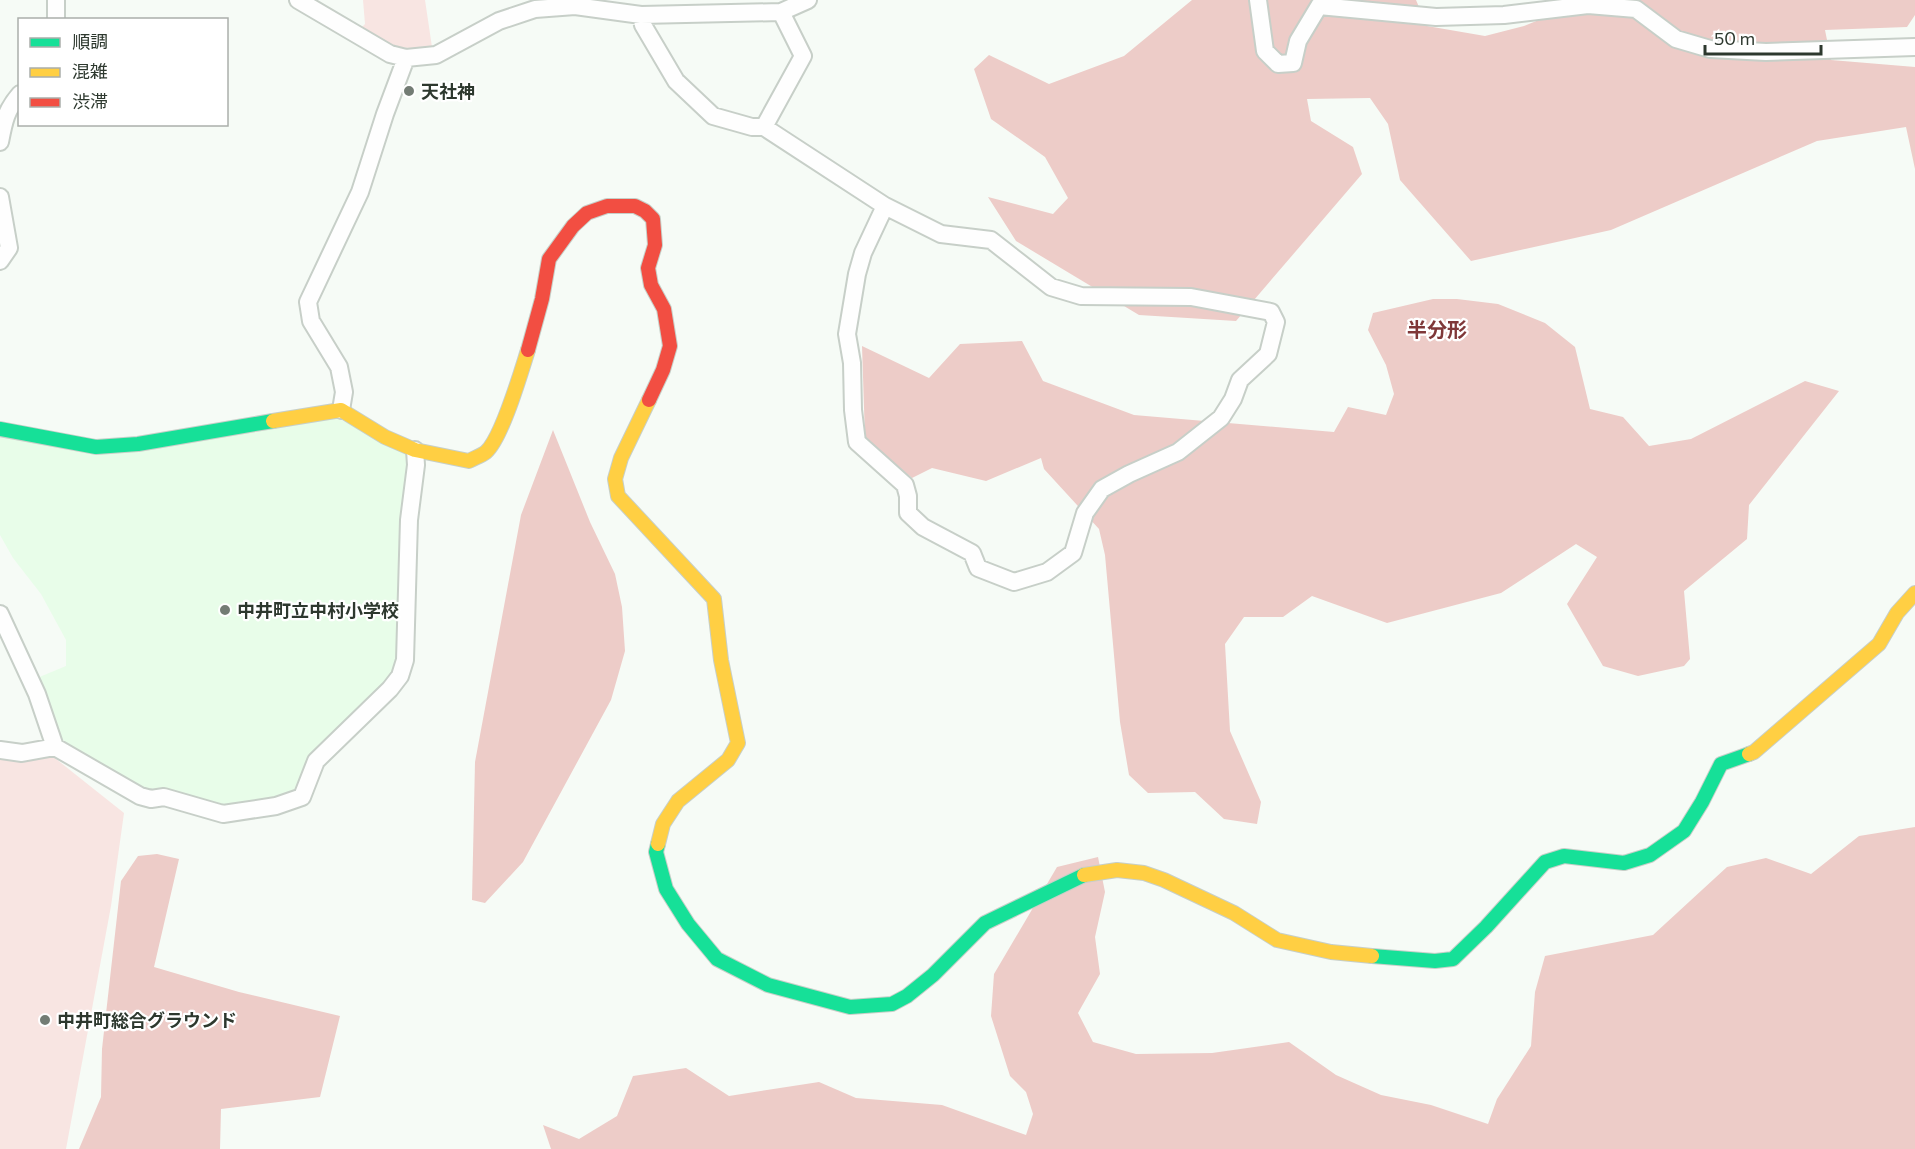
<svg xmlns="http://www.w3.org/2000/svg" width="1915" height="1149" font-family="Commissioner,'Noto Sans JP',sans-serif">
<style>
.built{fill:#e8fde9}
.green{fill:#f8e5e2}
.forest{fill:#edccc8}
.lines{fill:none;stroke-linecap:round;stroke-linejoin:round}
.street-casing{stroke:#c7cfc8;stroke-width:20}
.fast-casing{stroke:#c7cfc8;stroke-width:16}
.slow-casing{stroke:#c7cfc8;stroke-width:16}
.jam-casing{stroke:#c7cfc8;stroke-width:16}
.street{stroke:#fefefe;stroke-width:16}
.fast{stroke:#16e098;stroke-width:14}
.slow{stroke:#ffcf43;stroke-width:14}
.jam{stroke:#f24e42;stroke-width:14}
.poi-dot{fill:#737c74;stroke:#fff;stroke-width:2}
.labels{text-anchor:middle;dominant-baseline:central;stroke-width:4.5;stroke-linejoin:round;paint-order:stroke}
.poi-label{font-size:18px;font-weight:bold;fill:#2d382e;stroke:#fff;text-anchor:start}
.neighbourhood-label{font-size:20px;font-weight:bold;fill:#7f3738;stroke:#fff}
</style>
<rect width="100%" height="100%" fill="#f6fbf6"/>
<path class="built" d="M 337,418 L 406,451 L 409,463 L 399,647 L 396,669 L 294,796 L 222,809 L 141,792 L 68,745 L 55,731 L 37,678 L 66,666 L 66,640 L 41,594 L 13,558 L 0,535 L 0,435 L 97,451 Z"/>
<path class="green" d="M 363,0 L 425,0 L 432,47 C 396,51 392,45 362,27 L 365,24 Z
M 51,755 L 124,813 L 111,906 L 66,1149 L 0,1149 L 0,757 Z"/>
<path class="forest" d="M 1192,0 L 1416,0 L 1427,26 L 1485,36 L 1524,26 L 1588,0 L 1915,0 L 1915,15 L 1907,27 L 1825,30 L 1831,60 L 1915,67 L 1915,169 L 1906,127 L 1817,141 L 1611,230 L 1471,261 L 1400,180 L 1388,124 L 1370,98 L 1307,99 L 1311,121 L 1353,147 L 1362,174 L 1236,321 L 1139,315 L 1016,241 L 988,197 L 1053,214 L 1068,198 L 1045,157 L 991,119 L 974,69 L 989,55 L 1049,84 L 1124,56 Z
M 1433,299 L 1457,299 L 1498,304 L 1545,323 L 1575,347 L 1590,409 L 1623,417 L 1649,446 L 1691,439 L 1805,381 L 1839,391 L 1749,505 L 1747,539 L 1684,591 L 1690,659 L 1684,666 L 1638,676 L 1603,666 L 1567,604 L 1597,557 L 1576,544 L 1501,593 L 1387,623 L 1312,596 L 1283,617 L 1244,617 L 1225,644 L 1230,731 L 1261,802 L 1257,824 L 1224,819 L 1195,792 L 1148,793 L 1129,775 L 1120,722 L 1105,555 L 1099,529 L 1044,469 L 1041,458 L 986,481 L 932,468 L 912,478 L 865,438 L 862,346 L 929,378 L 960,344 L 1022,341 L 1043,381 L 1134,415 L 1334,432 L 1348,407 L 1386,415 L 1394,394 L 1386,365 L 1368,330 L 1373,313 Z
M 553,430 L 590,522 L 615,574 L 622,607 L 625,651 L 611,700 L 523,862 L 485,903 L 472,900 L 475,762 L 521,515 Z
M 1915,827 L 1915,1149 L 551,1149 L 543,1125 L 579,1139 L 617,1116 L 633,1076 L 686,1068 L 729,1096 L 819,1082 L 856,1098 L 942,1105 L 1026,1135 L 1033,1114 L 1026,1092 L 1010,1076 L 991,1016 L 994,974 L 1057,867 L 1098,857 L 1105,892 L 1095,937 L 1100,974 L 1078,1013 L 1093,1042 L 1136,1054 L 1212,1053 L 1289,1042 L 1336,1075 L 1381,1095 L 1431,1105 L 1488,1124 L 1497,1099 L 1531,1046 L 1535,992 L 1545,956 L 1653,935 L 1727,867 L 1766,858 L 1811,874 L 1859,836 Z
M 157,854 L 179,859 L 154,967 L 239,992 L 340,1016 L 320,1097 L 221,1109 L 220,1149 L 79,1149 L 101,1097 L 102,1049 L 121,881 L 138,856 Z"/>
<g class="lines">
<g class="street-casing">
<path id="street" d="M 56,0 L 56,20
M 298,0 L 390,54 L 406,58 L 436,55 L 499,21 L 535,9 L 575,6 L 641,15 L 781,12 L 808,0
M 1258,0 L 1265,51 L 1278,64 L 1293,63 L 1298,41 L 1319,6 L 1436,17 L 1504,15 L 1588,5 L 1636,9 L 1676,39 L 1710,49 L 1766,52 L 1915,47
M 641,15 L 643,25 L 676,81 L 713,116 L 752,127 L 764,127 L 885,206 L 941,234 L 991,240 L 1051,287 L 1081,296 L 1191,297 L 1271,312 L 1276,322 L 1268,354 L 1240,380 L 1233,399 L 1221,418 L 1178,452 L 1129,474 L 1102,489 L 1085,513 L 1073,553 L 1047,572 L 1014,582 L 978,568 L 972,553 L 923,527 L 908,513 L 908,496 L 905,485 L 857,442 L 853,410 L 852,363 L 847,334 L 857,274 L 863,253 L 885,206
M 764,127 L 803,56 L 781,12
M 0,142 C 4,121 6,110 20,94
M 0,197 L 9,248 L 0,261
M 341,410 L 344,392 L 339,367 L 311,321 L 308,302 L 360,192 L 385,114 L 406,58
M 0,614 L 37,694 L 55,747
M 0,750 L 22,753 L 55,747 L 140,796 L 151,799 L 164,797 L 223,814 L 276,806 L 302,797 L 316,761 L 390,689 L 400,676 L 405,660 L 409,520 L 416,465 L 415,450"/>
</g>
<g class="fast-casing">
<path id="fast" d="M 0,429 L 96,447 L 138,444 L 273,421
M 658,844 L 656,852 L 666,889 L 688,924 L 717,959 L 768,985 L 850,1007 L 892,1004 L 907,996 L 933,975 L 985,923 L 1084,875
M 1372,956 L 1435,961 L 1453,959 L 1486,927 L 1545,862 L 1564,856 L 1624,863 L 1650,855 L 1684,831 L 1702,802 L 1721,764 L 1749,754"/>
</g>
<g class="slow-casing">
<path id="slow" d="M 649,400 L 621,458 L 615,479 L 618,496 L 714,599 L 721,660 L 738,743 L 728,760 L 678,801 L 663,824 L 658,844
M 273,421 L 341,410 L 385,437 L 415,450 L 469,461 C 474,458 481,456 486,452 C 502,438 521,372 528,350
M 1749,754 L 1754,752 L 1879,644 L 1897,613 L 1915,593
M 1084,875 L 1117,870 L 1144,873 L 1164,880 L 1234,913 L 1277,940 L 1331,952 L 1372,956"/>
</g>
<g class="jam-casing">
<path id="jam" d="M 528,350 L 542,299 L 549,259 L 573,226 L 587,213 L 607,206 L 635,206 L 645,211 L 653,219 L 655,245 L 648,268 L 651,285 L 664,309 L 670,346 L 663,370 L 649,400"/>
</g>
<use href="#street" class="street"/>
<use href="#fast" class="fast"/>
<use href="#slow" class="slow"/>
<use href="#jam" class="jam"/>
</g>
<g class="poi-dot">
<circle cx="409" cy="91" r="6"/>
<circle cx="225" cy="610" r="6"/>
<circle cx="45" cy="1020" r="6"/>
</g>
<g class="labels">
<g class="poi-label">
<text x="421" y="91">天社神</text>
<text x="237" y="610">中井町立中村小学校</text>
<text x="57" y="1020">中井町総合グラウンド</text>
</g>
<g class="neighbourhood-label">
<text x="1437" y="329">半分形</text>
</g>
</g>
<rect x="18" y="18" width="210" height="108" fill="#ffffff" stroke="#abafab" stroke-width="1.5"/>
<rect x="30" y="38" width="30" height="9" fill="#16e098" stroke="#abafab" stroke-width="1.5"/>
<text x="72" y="48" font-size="18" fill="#2d382e">順調</text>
<rect x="30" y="68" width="30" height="9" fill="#ffcf43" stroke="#abafab" stroke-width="1.5"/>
<text x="72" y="78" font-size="18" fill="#2d382e">混雑</text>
<rect x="30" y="98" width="30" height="9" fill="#f24e42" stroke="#abafab" stroke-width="1.5"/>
<text x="72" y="108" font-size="18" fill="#2d382e">渋滞</text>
<path d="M1705 45v9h116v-9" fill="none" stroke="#2d382e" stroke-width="3"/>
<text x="1714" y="45" font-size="18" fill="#2d382e" stroke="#ffffff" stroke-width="4.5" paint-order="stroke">50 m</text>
</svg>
